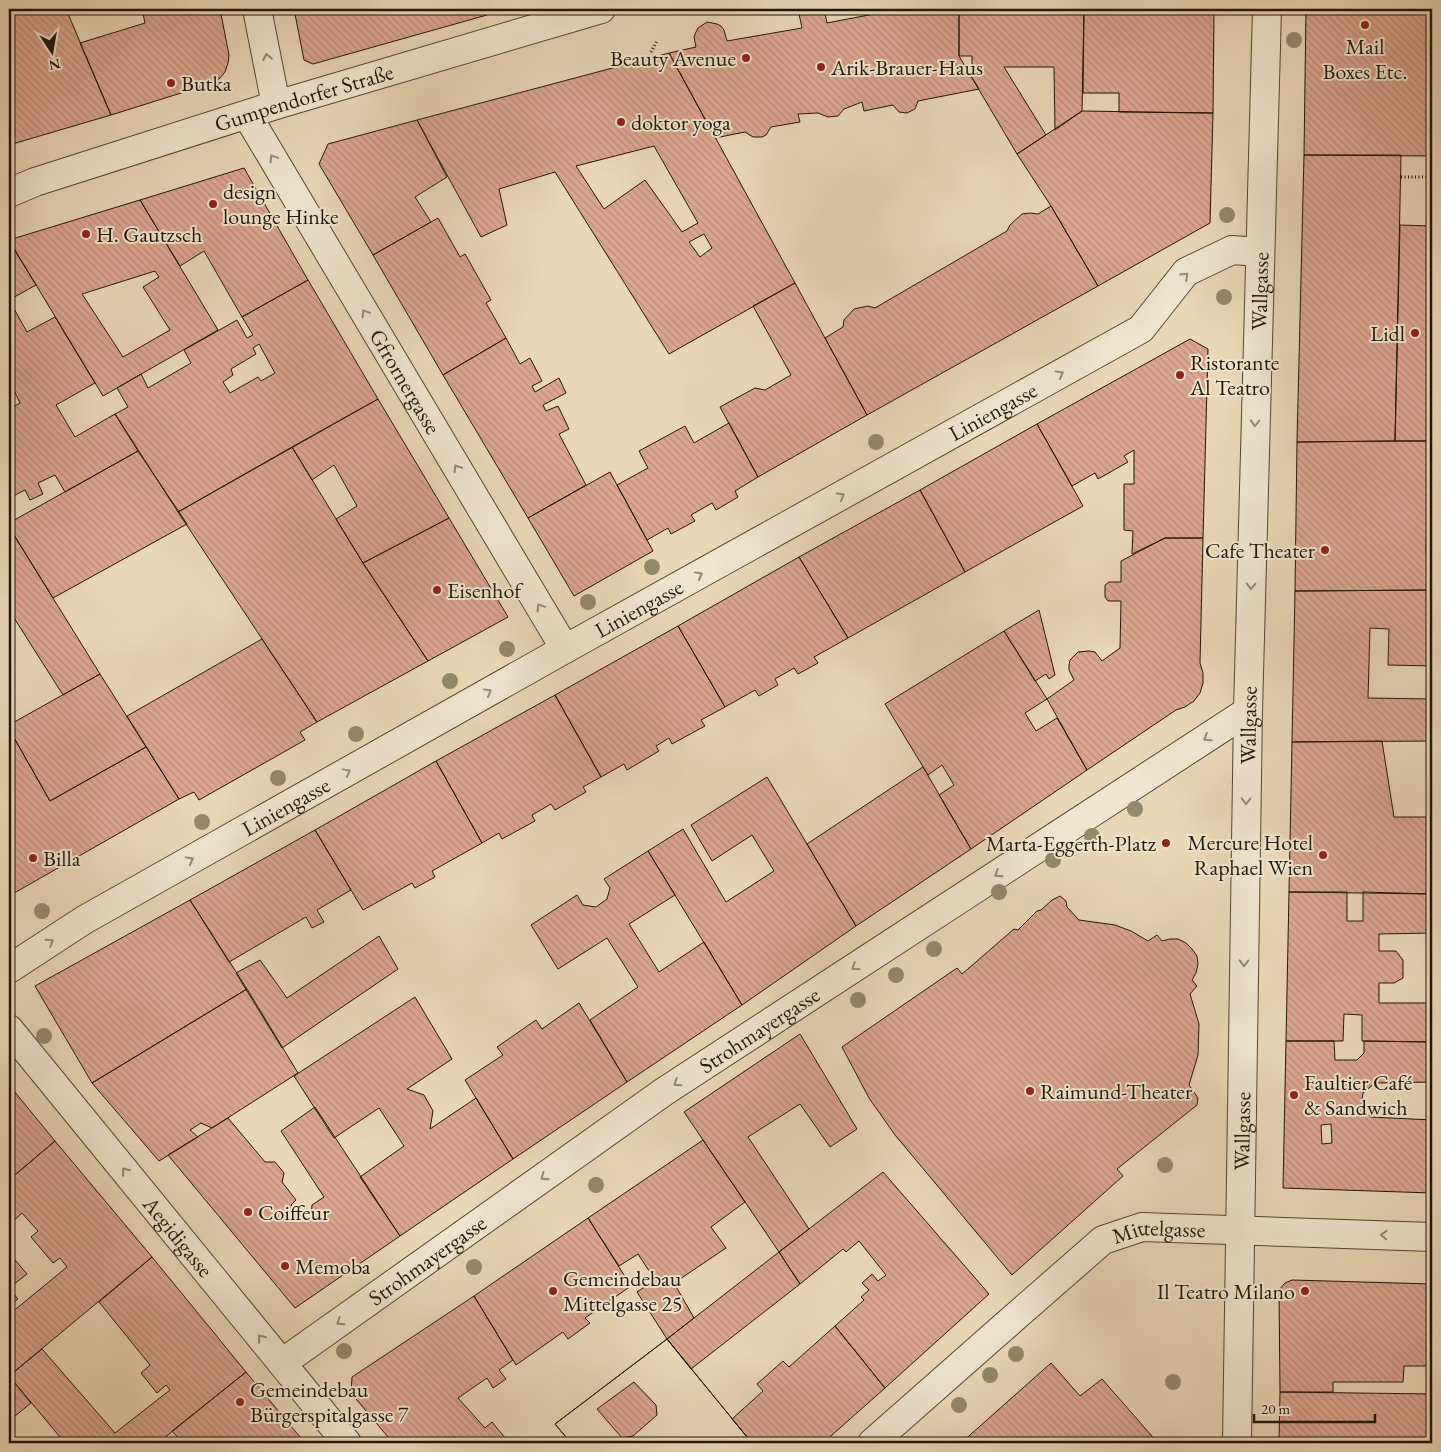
<svg xmlns="http://www.w3.org/2000/svg" width="1441" height="1452" font-family="'EB Garamond',serif">
<style>
.building{fill:url(#building-back-hatch);stroke:#211606;fill-rule:evenodd}
.lines{fill:none;stroke-linecap:round;stroke-linejoin:round}
.pedestrian-casing{stroke:#534632;stroke-width:30}
.minor-casing{stroke:#534632;stroke-width:30}
.tertiary-casing{stroke:#534632;stroke-width:30}
.path{stroke:#211606;stroke-width:3;stroke-dasharray:1 2.5;stroke-linecap:butt}
.pedestrian{stroke:#f1e5d0;stroke-width:28}
.minor{stroke:#f1e5d0;stroke-width:28}
.tertiary{stroke:#f1e5d0;stroke-width:28}
.tree{fill:#95886b}
.oneway{stroke:#938875}
.poi-dot{fill:#8f2418;stroke:#f1e5d0;stroke-width:2}
.labels{text-anchor:middle;dominant-baseline:central;stroke-width:4;stroke-linejoin:round;paint-order:stroke}
.poi-label{font-size:22px;fill:#211606;stroke:#f1e5d0;text-anchor:start}
.street-label{font-size:22px;fill:#211606;stroke:#f1e5d0}
</style>
<defs>
<pattern id="building-back-hatch" width="6" height="6" patternUnits="userSpaceOnUse" patternTransform="scale(1.25)"><rect width="6" height="6" fill="#dba68f"/><path d="M-1 5l2 2M0 0l6 6M5-1l2 2" fill="none" stroke="#bc8e7a"/></pattern>
</defs>
<rect width="100%" height="100%" fill="#ead7b6"/>
<filter id="stains"><feTurbulence type="fractalNoise" baseFrequency=".004" numOctaves="4"/><feColorMatrix values="0 0 0 0 .2 0 0 0 0 .09 0 0 0 0 .02 0 0 0 .5 -.17"/></filter>
<radialGradient id="worn" r=".72"><stop offset=".6" stop-color="#630" stop-opacity="0"/><stop offset="1" stop-color="#630" stop-opacity=".3"/></radialGradient>
<path class="building" d="M 9,9 L 66,9 L 111,115 L 9,145 Z
M 142,9 L 220,9 L 229,55 L 228,63 L 225,72 L 220,78 L 213,83 L 111,115 L 80,43 L 145,23 Z
M 294,9 L 486,9 L 487,15 L 313,64 L 304,60 Z
M 798,9 L 824,9 L 827,23 L 900,9 L 959,9 L 959,56 L 979,89 L 918,101 L 915,109 L 907,113 L 899,112 L 893,105 L 864,111 L 862,102 L 844,109 L 838,116 L 828,117 L 818,113 L 798,114 L 800,122 L 771,127 L 766,135 L 762,137 L 753,137 L 745,132 L 715,138 L 669,53 L 696,47 L 694,37 L 696,32 L 698,28 L 707,22 L 717,24 L 721,26 L 724,30 L 727,41 L 802,28 Z
M 959,9 L 1084,9 L 1082,111 L 1055,130 L 1054,67 L 1004,67 L 1046,135 L 1017,154 L 972,78 L 972,56 L 959,56 Z
M 1084,9 L 1214,9 L 1213,113 L 1119,112 L 1119,93 L 1083,93 Z
M 1306,9 L 1427,9 L 1432,37 L 1432,156 L 1304,155 Z
M 1427,9 L 1432,9 L 1432,37 Z
M 669,53 L 795,283 L 669,354 L 555,172 L 499,189 L 507,225 L 481,237 L 417,120 ZM 654,146 L 698,223 L 682,232 L 645,180 L 604,209 L 576,166 ZM 704,234 L 712,248 L 700,257 L 689,242 Z
M 1082,111 L 1213,113 L 1210,223 L 1098,286 L 1051,206 L 1017,154 Z
M 417,120 L 447,177 L 415,197 L 431,222 L 373,255 L 319,164 L 328,144 Z
M 1304,155 L 1401,155 L 1395,441 L 1297,442 Z
M 244,168 L 308,280 L 242,317 L 204,251 L 180,266 L 140,200 Z
M 140,200 L 218,330 L 103,396 L 9,240 ZM 155,271 L 159,277 L 143,287 L 170,330 L 123,357 L 82,294 Z
M 1051,206 L 1098,286 L 867,415 L 825,338 L 843,327 L 844,320 L 854,309 L 868,306 L 875,308 L 1007,231 L 1010,225 L 1022,214 L 1030,213 L 1038,214 Z
M 438,218 L 460,257 L 465,254 L 491,300 L 486,303 L 506,338 L 443,375 L 373,255 Z
M 1400,225 L 1432,226 L 1432,441 L 1395,441 Z
M 9,241 L 36,285 L 9,300 L 27,332 L 55,317 L 95,383 L 56,405 L 75,437 L 115,414 L 138,451 L 65,492 L 55,475 L 38,483 L 43,494 L 30,500 L 25,490 L 9,498 L 9,409 L 20,403 L 9,380 Z
M 308,280 L 378,399 L 178,512 L 115,414 L 128,407 L 117,388 L 141,374 L 148,388 L 191,363 L 184,350 L 237,320 L 247,338 L 253,335 L 242,317 ZM 259,344 L 275,373 L 261,381 L 258,377 L 230,393 L 223,382 L 233,375 L 231,369 L 256,354 L 253,348 Z
M 795,283 L 867,415 L 758,477 L 720,407 L 755,388 L 765,390 L 791,375 L 753,306 Z
M 506,338 L 520,364 L 530,358 L 542,381 L 532,386 L 535,392 L 559,378 L 566,393 L 543,405 L 546,411 L 558,406 L 569,429 L 559,434 L 586,485 L 528,518 L 443,375 Z
M 1190,339 L 1208,349 L 1203,538 L 1165,538 L 1132,554 L 1133,531 L 1124,530 L 1124,484 L 1134,484 L 1134,450 L 1124,456 L 1128,462 L 1098,479 L 1095,473 L 1072,486 L 1037,424 Z
M 378,399 L 449,518 L 363,563 L 336,519 L 357,506 L 334,465 L 312,480 L 292,447 Z
M 729,423 L 758,477 L 735,491 L 738,497 L 716,510 L 712,503 L 691,515 L 695,521 L 671,534 L 668,528 L 647,540 L 617,485 L 648,468 L 639,451 L 685,426 L 694,443 Z
M 1037,424 L 1083,506 L 965,572 L 920,490 Z
M 1395,441 L 1432,441 L 1432,482 L 1428,482 L 1426,553 L 1432,553 L 1432,590 L 1295,591 L 1297,442 Z
M 292,447 L 363,563 L 428,661 L 317,722 L 178,512 Z
M 138,451 L 187,524 L 53,598 L 9,527 L 9,523 Z
M 610,472 L 653,551 L 574,596 L 528,518 Z
M 920,490 L 965,572 L 848,638 L 799,557 Z
M 449,518 L 508,617 L 428,661 L 363,563 Z
M 9,527 L 100,674 L 63,695 L 9,610 Z
M 1165,538 L 1203,538 L 1200,663 L 1203,673 L 1203,683 L 1200,693 L 1194,701 L 1185,707 L 1176,710 L 1087,770 L 1047,699 L 1074,680 L 1069,670 L 1069,665 L 1070,660 L 1078,652 L 1089,651 L 1095,652 L 1102,661 L 1120,648 L 1121,601 L 1108,601 L 1105,597 L 1105,585 L 1109,582 L 1121,582 L 1121,561 Z
M 799,557 L 848,638 L 814,657 L 818,663 L 798,674 L 794,668 L 775,679 L 778,685 L 759,696 L 755,690 L 725,707 L 678,626 Z
M 1432,590 L 1432,666 L 1388,665 L 1389,629 L 1370,628 L 1368,698 L 1432,699 L 1432,741 L 1292,742 L 1295,591 Z
M 1039,610 L 1055,675 L 1049,679 L 1046,674 L 1035,681 L 1004,631 Z
M 678,626 L 725,707 L 701,720 L 705,726 L 672,744 L 669,738 L 656,746 L 659,751 L 627,770 L 624,764 L 601,777 L 555,695 Z
M 1004,631 L 1047,699 L 1025,713 L 1036,731 L 1057,718 L 1087,770 L 971,849 L 939,795 L 954,785 L 942,765 L 928,775 L 885,704 Z
M 262,639 L 317,722 L 300,732 L 305,740 L 199,800 L 194,792 L 179,799 L 127,716 Z
M 100,674 L 146,747 L 50,801 L 9,729 L 9,725 Z
M 555,695 L 601,777 L 583,787 L 586,792 L 555,810 L 551,804 L 532,815 L 535,821 L 502,839 L 499,833 L 482,843 L 436,761 Z
M 9,729 L 50,801 L 146,747 L 179,799 L 9,896 Z
M 1382,741 L 1394,817 L 1428,817 L 1430,775 L 1432,775 L 1432,894 L 1289,892 L 1292,742 Z
M 436,761 L 482,843 L 432,871 L 435,877 L 415,888 L 412,883 L 363,910 L 315,830 Z
M 923,767 L 971,849 L 856,926 L 807,844 Z
M 767,777 L 856,926 L 742,1005 L 648,851 L 683,829 L 726,902 L 774,871 L 752,835 L 712,861 L 691,825 Z
M 315,830 L 351,890 L 317,910 L 324,922 L 312,928 L 306,917 L 229,962 L 190,900 Z
M 648,851 L 675,895 L 629,924 L 659,972 L 704,942 L 742,1005 L 627,1082 L 590,1020 L 638,987 L 607,938 L 558,969 L 531,925 L 577,895 L 583,905 L 596,907 L 607,899 L 610,888 L 604,879 Z
M 1289,892 L 1347,892 L 1347,921 L 1363,921 L 1363,892 L 1432,894 L 1432,933 L 1379,934 L 1379,951 L 1396,951 L 1403,960 L 1403,978 L 1394,983 L 1379,983 L 1379,1003 L 1432,1003 L 1432,1042 L 1362,1041 L 1362,1015 L 1344,1014 L 1343,1041 L 1286,1041 Z
M 1060,896 L 1066,901 L 1067,907 L 1079,920 L 1115,925 L 1131,931 L 1148,941 L 1157,935 L 1162,941 L 1170,939 L 1178,939 L 1186,943 L 1192,949 L 1197,956 L 1198,964 L 1196,973 L 1192,980 L 1197,986 L 1190,994 L 1199,1024 L 1198,1055 L 1189,1085 L 1198,1098 L 1197,1105 L 1117,1169 L 1123,1176 L 1012,1275 L 895,1135 L 869,1098 L 842,1047 L 957,968 L 962,974 L 1014,929 L 1018,930 L 1037,911 L 1041,910 L 1052,900 Z
M 190,900 L 247,989 L 92,1083 L 35,986 Z
M 379,936 L 398,969 L 282,1048 L 236,973 L 260,960 L 287,998 Z
M 247,989 L 298,1073 L 212,1128 L 201,1123 L 190,1130 L 198,1137 L 159,1161 L 92,1083 Z
M 415,997 L 452,1059 L 407,1089 L 424,1095 L 433,1111 L 430,1129 L 476,1098 L 513,1159 L 400,1236 L 360,1177 L 404,1146 L 379,1108 L 334,1138 L 294,1076 Z
M 579,1003 L 627,1082 L 513,1159 L 465,1080 L 503,1055 L 497,1047 L 536,1020 L 542,1029 Z
M 800,1034 L 857,1129 L 830,1147 L 800,1104 L 748,1137 L 809,1229 L 779,1252 L 684,1112 Z
M 1286,1041 L 1334,1041 L 1335,1060 L 1357,1060 L 1364,1053 L 1364,1041 L 1432,1042 L 1432,1082 L 1375,1083 L 1363,1093 L 1361,1106 L 1371,1117 L 1432,1120 L 1432,1193 L 1283,1188 ZM 1331,1124 L 1332,1143 L 1322,1144 L 1321,1125 Z
M 9,1085 L 55,1141 L 9,1180 Z
M 315,1107 L 400,1236 L 295,1308 L 168,1155 L 228,1118 L 265,1162 L 275,1162 L 284,1173 L 282,1182 L 296,1200 L 291,1205 L 305,1221 L 313,1219 L 311,1215 L 312,1205 L 324,1197 L 281,1131 Z
M 703,1140 L 745,1202 L 711,1227 L 726,1248 L 674,1283 L 694,1318 L 667,1339 L 637,1292 L 655,1280 L 638,1254 L 619,1266 L 588,1218 Z
M 55,1141 L 152,1257 L 9,1376 L 9,1311 L 11,1313 L 67,1267 L 60,1258 L 53,1263 L 31,1237 L 38,1231 L 22,1213 L 9,1225 L 9,1180 Z
M 883,1172 L 989,1294 L 885,1388 L 835,1326 L 864,1300 L 861,1297 L 869,1290 L 862,1283 L 872,1274 L 878,1281 L 886,1275 L 859,1241 L 846,1252 L 843,1249 L 800,1284 L 779,1252 Z
M 588,1218 L 631,1286 L 585,1318 L 590,1323 L 568,1339 L 563,1332 L 516,1365 L 474,1296 Z
M 779,1252 L 800,1284 L 691,1369 L 667,1339 Z
M 9,1253 L 27,1274 L 9,1288 L 18,1299 L 9,1306 Z
M 152,1257 L 246,1372 L 158,1443 L 65,1443 L 9,1376 L 42,1349 L 115,1433 L 170,1390 L 166,1385 L 157,1393 L 141,1373 L 150,1365 L 99,1302 Z
M 1292,1280 L 1432,1284 L 1431,1366 L 1404,1366 L 1403,1382 L 1333,1382 L 1333,1392 L 1280,1392 L 1279,1290 L 1285,1283 Z
M 474,1296 L 513,1360 L 499,1370 L 506,1379 L 493,1388 L 487,1378 L 458,1398 L 485,1428 L 492,1422 L 506,1439 L 501,1443 L 393,1443 L 351,1393 L 352,1377 Z
M 835,1326 L 885,1388 L 823,1443 L 752,1443 L 732,1419 L 763,1391 L 757,1384 L 783,1361 L 789,1367 Z
M 667,1339 L 752,1443 L 571,1443 L 555,1424 Z
M 667,1339 L 752,1443 L 571,1443 L 555,1424 ZM 634,1382 L 656,1405 L 657,1415 L 633,1436 L 622,1438 L 597,1409 Z
M 1051,1363 L 1080,1396 L 1102,1379 L 1158,1443 L 961,1443 Z
M 246,1372 L 305,1443 L 191,1443 L 189,1440 L 183,1443 L 172,1431 Z
M 9,1376 L 31,1403 L 9,1421 Z
M 1280,1392 L 1432,1394 L 1432,1443 L 1279,1443 Z"/>
<g class="lines">
<g class="pedestrian-casing">
<path id="pedestrian" d="M 872,1443 L 1007,1324"/>
</g>
<g class="minor-casing">
<g id="minor">
<path d="M 257,9 L 276,105"/>
<path id="s1" d="M 247,115 L 565,649"/>
<path id="s2" d="M 9,969 L 84,920 L 565,649 L 1141,329 L 1186,272 L 1232,250 L 1260,252"/>
<path id="s3" d="M 9,1029 L 347,1443"/>
<path id="s4" d="M 1007,1324 L 1103,1240 L 1142,1227 L 1432,1237"/>
<path id="s5" d="M 282,1363 L 665,1091 L 1248,711"/>
<path id="s6" d="M 1237,1443 L 1248,711 L 1267,9"/>
</g>
</g>
<g class="tertiary-casing">
<g id="tertiary">
<path id="s7" d="M 9,193 L 35,182 L 276,105 L 601,9"/>
</g>
</g>
<path class="path" d="M 651,52 L 657,41
M 1401,177 L 1432,177"/>
<use href="#pedestrian" class="pedestrian"/>
<use href="#minor" class="minor"/>
<use href="#tertiary" class="tertiary"/>
</g>
<g class="tree">
<circle cx="1294" cy="40" r="8"/>
<circle cx="1227" cy="215" r="8"/>
<circle cx="1224" cy="297" r="8"/>
<circle cx="876" cy="442" r="8"/>
<circle cx="652" cy="567" r="8"/>
<circle cx="588" cy="602" r="8"/>
<circle cx="507" cy="649" r="8"/>
<circle cx="450" cy="681" r="8"/>
<circle cx="356" cy="734" r="8"/>
<circle cx="278" cy="778" r="8"/>
<circle cx="1135" cy="809" r="8"/>
<circle cx="202" cy="822" r="8"/>
<circle cx="1092" cy="836" r="8"/>
<circle cx="1053" cy="860" r="8"/>
<circle cx="999" cy="892" r="8"/>
<circle cx="42" cy="911" r="8"/>
<circle cx="934" cy="949" r="8"/>
<circle cx="896" cy="975" r="8"/>
<circle cx="858" cy="1000" r="8"/>
<circle cx="44" cy="1036" r="8"/>
<circle cx="1165" cy="1165" r="8"/>
<circle cx="596" cy="1185" r="8"/>
<circle cx="474" cy="1267" r="8"/>
<circle cx="344" cy="1351" r="8"/>
<circle cx="1016" cy="1354" r="8"/>
<circle cx="990" cy="1375" r="8"/>
<circle cx="1173" cy="1382" r="8"/>
<circle cx="959" cy="1405" r="8"/>
</g>
<defs><path id="oneway-chevron" d="M-2-3.5L2.5 0L-2 3.5" fill="none" stroke-width="1.6" stroke-linecap="round" stroke-linejoin="round" transform="scale(1.25)"/></defs>
<g class="oneway">
<use href="#oneway-chevron" transform="translate(267 57) rotate(-101)"/>
<use href="#oneway-chevron" transform="translate(273 158) rotate(-121)"/>
<use href="#oneway-chevron" transform="translate(1185 276) rotate(-44)"/>
<use href="#oneway-chevron" transform="translate(365 313) rotate(-121)"/>
<use href="#oneway-chevron" transform="translate(1060 374) rotate(-29)"/>
<use href="#oneway-chevron" transform="translate(1255 423) rotate(92)"/>
<use href="#oneway-chevron" transform="translate(457 468) rotate(-121)"/>
<use href="#oneway-chevron" transform="translate(841 496) rotate(-29)"/>
<use href="#oneway-chevron" transform="translate(699 575) rotate(-29)"/>
<use href="#oneway-chevron" transform="translate(1251 586) rotate(92)"/>
<use href="#oneway-chevron" transform="translate(540 607) rotate(-121)"/>
<use href="#oneway-chevron" transform="translate(488 692) rotate(-29)"/>
<use href="#oneway-chevron" transform="translate(1207 738) rotate(147)"/>
<use href="#oneway-chevron" transform="translate(347 772) rotate(-29)"/>
<use href="#oneway-chevron" transform="translate(1246 801) rotate(91)"/>
<use href="#oneway-chevron" transform="translate(190 860) rotate(-29)"/>
<use href="#oneway-chevron" transform="translate(998 874) rotate(147)"/>
<use href="#oneway-chevron" transform="translate(50 942) rotate(-33)"/>
<use href="#oneway-chevron" transform="translate(1244 963) rotate(91)"/>
<use href="#oneway-chevron" transform="translate(855 967) rotate(147)"/>
<use href="#oneway-chevron" transform="translate(677 1083) rotate(147)"/>
<use href="#oneway-chevron" transform="translate(125 1171) rotate(-129)"/>
<use href="#oneway-chevron" transform="translate(544 1177) rotate(145)"/>
<use href="#oneway-chevron" transform="translate(1384 1235) rotate(-178)"/>
<use href="#oneway-chevron" transform="translate(340 1322) rotate(145)"/>
<use href="#oneway-chevron" transform="translate(261 1338) rotate(-129)"/>
</g>
<g class="poi-dot">
<circle cx="1365" cy="25" r="5"/>
<circle cx="746" cy="58" r="5"/>
<circle cx="821" cy="67" r="5"/>
<circle cx="171" cy="83" r="5"/>
<circle cx="621" cy="122" r="5"/>
<circle cx="213" cy="204" r="5"/>
<circle cx="86" cy="234" r="5"/>
<circle cx="1415" cy="333" r="5"/>
<circle cx="1180" cy="375" r="5"/>
<circle cx="1325" cy="550" r="5"/>
<circle cx="437" cy="590" r="5"/>
<circle cx="1166" cy="843" r="5"/>
<circle cx="1323" cy="855" r="5"/>
<circle cx="33" cy="858" r="5"/>
<circle cx="1030" cy="1091" r="5"/>
<circle cx="1294" cy="1095" r="5"/>
<circle cx="248" cy="1212" r="5"/>
<circle cx="285" cy="1266" r="5"/>
<circle cx="553" cy="1291" r="5"/>
<circle cx="1305" cy="1291" r="5"/>
<circle cx="240" cy="1402" r="5"/>
</g>
<g class="labels">
<g class="poi-label">
<text x="1365" y="46" text-anchor="middle">Mail<tspan x="1365" dy="25">Boxes Etc.</tspan></text>
<text x="736" y="58" text-anchor="end">Beauty Avenue</text>
<text x="831" y="67">Arik-Brauer-Haus</text>
<text x="181" y="83">Butka</text>
<text x="631" y="122">doktor yoga</text>
<text x="223" y="191">design<tspan x="223" dy="25">lounge Hinke</tspan></text>
<text x="96" y="234">H. Gautzsch</text>
<text x="1405" y="333" text-anchor="end">Lidl</text>
<text x="1190" y="362">Ristorante<tspan x="1190" dy="25">Al Teatro</tspan></text>
<text x="1315" y="550" text-anchor="end">Cafe Theater</text>
<text x="447" y="590">Eisenhof</text>
<text x="1313" y="842" text-anchor="end">Mercure Hotel<tspan x="1313" dy="25">Raphael Wien</tspan></text>
<text x="1156" y="843" text-anchor="end">Marta-Eggerth-Platz</text>
<text x="43" y="858">Billa</text>
<text x="1304" y="1082">Faultier Café<tspan x="1304" dy="25">&amp; Sandwich</tspan></text>
<text x="1040" y="1091">Raimund-Theater</text>
<text x="258" y="1212">Coiffeur</text>
<text x="295" y="1266">Memoba</text>
<text x="563" y="1278">Gemeindebau<tspan x="563" dy="25">Mittelgasse 25</tspan></text>
<text x="1295" y="1291" text-anchor="end">Il Teatro Milano</text>
<text x="250" y="1389">Gemeindebau<tspan x="250" dy="25">Bürgerspitalgasse 7</tspan></text>
</g>
<g class="street-label">
<text stroke="none"><textPath href="#s7" startOffset="310">Gumpendorfer Straße</textPath></text>
<text stroke="none"><textPath href="#s6" startOffset="1152">Wallgasse</textPath></text>
<text stroke="none"><textPath href="#s1" startOffset="310">Gfrornergasse</textPath></text>
<text stroke="none"><textPath href="#s2" startOffset="1131">Liniengasse</textPath></text>
<text stroke="none"><textPath href="#s2" startOffset="726">Liniengasse</textPath></text>
<text stroke="none"><textPath href="#s6" startOffset="718">Wallgasse</textPath></text>
<text stroke="none"><textPath href="#s2" startOffset="321">Liniengasse</textPath></text>
<text stroke="none"><textPath href="#s5" startOffset="582">Strohmayergasse</textPath></text>
<text stroke="none"><textPath href="#s6" startOffset="312">Wallgasse</textPath></text>
<text stroke="none"><textPath href="#s3" startOffset="268">Aegidigasse</textPath></text>
<text stroke="none"><textPath href="#s4" startOffset="185">Mittelgasse</textPath></text>
<text stroke="none"><textPath href="#s5" startOffset="178">Strohmayergasse</textPath></text>
</g>
</g>
<rect width="1441" height="1452" fill="none" stroke="#ead7b6" stroke-width="30"/>
<rect x="10" y="10" width="1421" height="1432" fill="none" stroke="#211606" stroke-width="2.5"/>
<rect x="15" y="15" width="1411" height="1422" fill="none" stroke="#211606"/>
<g transform="translate(52 52) rotate(168)" stroke="#f1e5d0" stroke-width="4" paint-order="stroke">
<path d="M0-4L9 19L0 12L-9 19Z" fill="#211606"/>
<text y="-8" font-size="14" font-weight="bold" text-anchor="middle" fill="#211606">N</text>
</g>
<path d="M1254 1414v8h121v-8" fill="none" stroke="#211606" stroke-width="2.5"/>
<text x="1261" y="1414" font-size="15" fill="#211606" stroke="#f1e5d0" stroke-width="4" paint-order="stroke">20 m</text>
<rect width="100%" height="100%" filter="url(#stains)"/>
<rect width="100%" height="100%" fill="url(#worn)"/>
</svg>
